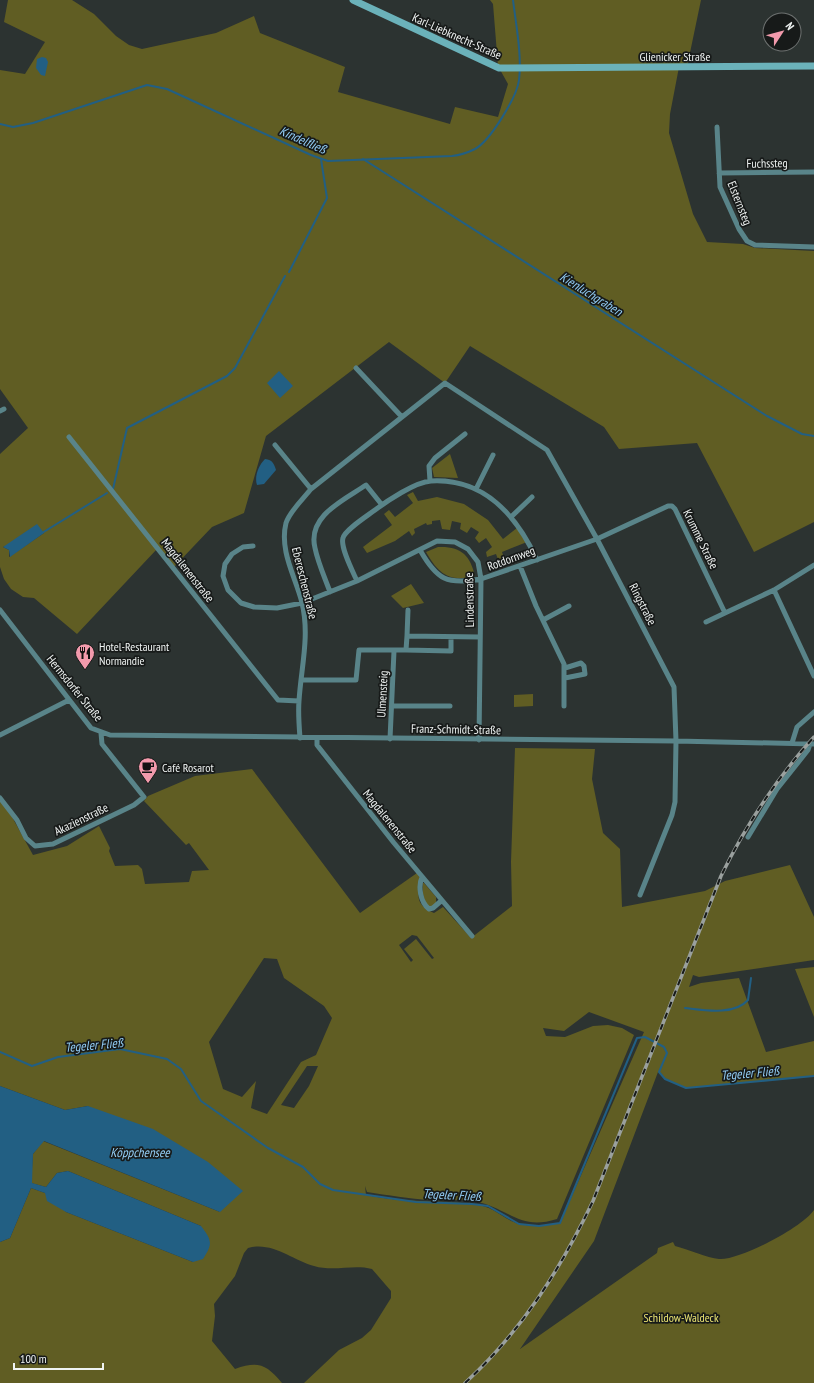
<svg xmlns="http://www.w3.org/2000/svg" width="814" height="1383" font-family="'PT Sans Narrow',sans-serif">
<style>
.green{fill:#605d23;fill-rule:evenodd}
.water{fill:#225f83}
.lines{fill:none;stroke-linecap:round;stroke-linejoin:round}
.stream{stroke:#225f83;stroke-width:2}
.street{stroke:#598489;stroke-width:5}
.secondary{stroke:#6bb2ba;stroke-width:7}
.rail-casing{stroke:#9aa09e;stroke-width:3.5}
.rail{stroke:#171a19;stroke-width:2;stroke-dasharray:6;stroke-linecap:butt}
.labels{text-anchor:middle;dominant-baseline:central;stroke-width:3.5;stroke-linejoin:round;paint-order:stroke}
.street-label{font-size:12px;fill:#eff3f2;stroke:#171a19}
.poi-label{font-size:12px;fill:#eff3f2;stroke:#171a19;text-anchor:start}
.park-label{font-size:12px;fill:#ece573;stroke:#171a19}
.water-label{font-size:13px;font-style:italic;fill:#92ccf4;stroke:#171a19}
</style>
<rect width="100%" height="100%" fill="#2c3331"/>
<path class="green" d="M 8,0 L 72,0 L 94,14 L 116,36 L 129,45 L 142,49 L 216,33 L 254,16 L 260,33 L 345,67 L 338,92 L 450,124 L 455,107 L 498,117 L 508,84 L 498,66 L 493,4 L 490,0 L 701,0 L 687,67 L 679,67 L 670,114 L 669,133 L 693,214 L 707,242 L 743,244 L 755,248 L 814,251 L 814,522 L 754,552 L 697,443 L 619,449 L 604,427 L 470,346 L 445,383 L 389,342 L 266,436 L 244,513 L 212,527 L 173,568 L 157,549 L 77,634 L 34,598 L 23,597 L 11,589 L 4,579 L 0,567 L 0,454 L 28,428 L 0,389 L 0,70 L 25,74 L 45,42 L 4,22 ZM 44,533 L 9,557 L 9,550 L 3,547 Z
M 450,454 L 458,478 L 434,477 L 432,468 Z
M 413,492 L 418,501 L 437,497 L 464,504 L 488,520 L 503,539 L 517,528 L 527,542 L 502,552 L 506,564 L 500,565 L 496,554 L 487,557 L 486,552 L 492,547 L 486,538 L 479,543 L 475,538 L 479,532 L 471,527 L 467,533 L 460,529 L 461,523 L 452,521 L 450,530 L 442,529 L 440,520 L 432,521 L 432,524 L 427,525 L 426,523 L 414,529 L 415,533 L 412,536 L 409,531 L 395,541 L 367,553 L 363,547 L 392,525 L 384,514 L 389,510 L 395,517 L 413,503 L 407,495 Z
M 438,547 C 461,546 470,555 475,576 C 449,583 438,573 426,552 Z
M 411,584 L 424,603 L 403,608 L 391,596 Z
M 533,694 L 533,706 L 514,707 L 514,695 Z
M 515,748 L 595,749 L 592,779 L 603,833 L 620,849 L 622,907 L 705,891 L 725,881 L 790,865 L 814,917 L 814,960 L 699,977 L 693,975 L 689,987 L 701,983 L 739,978 L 766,1052 L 814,1041 L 814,1076 L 686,1088 L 665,1079 L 658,1072 L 594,1241 L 520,1349 L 657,1253 L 658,1248 L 673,1242 L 675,1246 C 688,1249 707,1258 719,1259 C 739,1261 803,1227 814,1210 L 814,1383 L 304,1383 L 339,1350 L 362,1338 L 371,1330 L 391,1298 L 391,1291 L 372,1269 C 353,1264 334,1272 314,1266 C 292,1260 272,1241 248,1248 L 244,1253 L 235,1276 L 214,1304 L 215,1316 L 212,1341 L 235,1369 C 258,1361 266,1364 282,1383 L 0,1383 L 0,1242 L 10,1238 L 31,1188 L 45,1193 L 66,1212 L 193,1262 L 201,1226 L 68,1171 L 57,1173 L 46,1187 L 31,1183 L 33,1154 L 43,1141 L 220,1212 L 88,1106 L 65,1110 L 0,1086 L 0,798 L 6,806 L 33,855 L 67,846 L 99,826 L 110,848 L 109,851 L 115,866 L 138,865 L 142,869 L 145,884 L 189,882 L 192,871 L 209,870 L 189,843 L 186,845 L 144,801 L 148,796 L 195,776 L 252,769 L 360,913 L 417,873 C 428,887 405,900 434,913 L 443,907 L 471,938 L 512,906 L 511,862 ZM 412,935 L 417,936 L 434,958 L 432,959 L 416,939 L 404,949 L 413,960 L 411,962 L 399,945 ZM 264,958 L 277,959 L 284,978 L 324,1006 L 332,1018 L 316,1055 L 301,1062 L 267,1114 L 251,1108 L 256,1081 L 242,1097 L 223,1089 L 209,1042 ZM 589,1012 L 644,1032 L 560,1223 C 546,1225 534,1227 520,1224 C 503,1220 495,1206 473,1204 C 437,1200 403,1203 366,1195 L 365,1186 L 367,1192 C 388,1195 409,1199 431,1200 C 447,1201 466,1198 482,1203 C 512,1212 522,1230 557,1219 L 634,1035 L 622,1028 L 608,1025 L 593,1026 L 565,1037 L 546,1036 L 543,1028 L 564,1031 ZM 307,1066 L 318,1066 L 309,1086 L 294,1108 L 281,1105 Z
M 423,883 L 424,883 L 436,897 L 436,905 L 429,907 C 423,901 422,891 423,883 Z
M 814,967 L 814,1017 L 795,969 Z"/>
<path class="water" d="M 42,57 L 46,58 L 48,62 L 45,76 L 41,75 L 36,68 L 37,59 Z
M 279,371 L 293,386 L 280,398 L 267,383 Z
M 265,459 C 273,460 274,464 276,470 L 264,484 L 257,485 C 254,476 259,465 265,459 Z
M 37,524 L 44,533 L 10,557 L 9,550 L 3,547 Z
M 0,1086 L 65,1110 L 88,1106 L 153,1129 L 208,1162 L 243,1191 L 220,1212 L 44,1141 L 33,1154 L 32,1183 L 46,1187 L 57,1173 L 68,1171 L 201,1226 C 212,1240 213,1244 203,1259 L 193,1262 L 66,1212 L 47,1201 L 45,1193 L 31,1188 L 10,1238 L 0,1242 Z"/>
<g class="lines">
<path class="stream" d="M 0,124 L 13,127 L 33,123 L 147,85 L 167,89 L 311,155 L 328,161 L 452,156 C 461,155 467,153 475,149 C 490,141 517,97 519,80 C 522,55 516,25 513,0
M 363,159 L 767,416 L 802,434 L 814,436
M 289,272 L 327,198 L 321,159
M 113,489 L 127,428 L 227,376 L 235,368 L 285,276
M 42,533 L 107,493
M 685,1008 C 703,1010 734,1016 748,1000 L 751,978
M 0,1052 L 32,1066 L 58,1057 L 120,1049 L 167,1059 L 181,1069 L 201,1101 L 268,1148 L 303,1167 L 320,1184 L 333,1190 L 416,1202 L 472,1204 L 488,1206 L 519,1224 L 539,1226 L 560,1223 L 637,1038 L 645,1037 L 664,1047 L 667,1053 L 659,1072 L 665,1079 L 686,1088 L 814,1076"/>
<path class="street" d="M 717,127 L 720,187 L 739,229 L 747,241 L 755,245 L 814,247
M 719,173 L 814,172
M 356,368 L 402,417
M 0,411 L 4,409
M 69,437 L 278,700 L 299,701
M 275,445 L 311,489
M 430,481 L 429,466 L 435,458 L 465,434
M 476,489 L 493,455
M 511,517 L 532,497
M 253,546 L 243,547 L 232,554 L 225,564 L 223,576 L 228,590 L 241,603 L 254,607 L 277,608 L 302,603 L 357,581 L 437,541 L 455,542 L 468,549 L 478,562 L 481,579 L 479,740
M 420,550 C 437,580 447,585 481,579 L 597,539 L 668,506 L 672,506 L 675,509 L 725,613 L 774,590 L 814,565
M 520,566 L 536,606 L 564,664 L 564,706
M 357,581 C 353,572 340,547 343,538 C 345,530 367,516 375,510 C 387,501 415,482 431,481 C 484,478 517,516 537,560
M 774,590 L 814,676
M 330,592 C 325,578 318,563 315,548 C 307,516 344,500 366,485 L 382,505
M 0,610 L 91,728 L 110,735 L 676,741 L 814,744
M 543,620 L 569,606
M 706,622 L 725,613
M 407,636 L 408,610
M 451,637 L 451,651 L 406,650 L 407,636 L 480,637
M 565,668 L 581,663 L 584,666 L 585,674 L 565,678
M 302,680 L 356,680 L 359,650 L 406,650
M 392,706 L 450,706
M 0,735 L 69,700
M 300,738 C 299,725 298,713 299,701 C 301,668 310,636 302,603 C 296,578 279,551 286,523 C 290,511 303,499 311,489 L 445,383 L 547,450 L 597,539 L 674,687 L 676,741 L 675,802 L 672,815 L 640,895
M 317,738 L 317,745 L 394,843 L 472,936
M 390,739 L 394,651
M 792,743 L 797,727 L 814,712
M 0,798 L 17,820 L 26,838 L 35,846 L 53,844 L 134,805 L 144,797 L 102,744 L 101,733
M 748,837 L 777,789 L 808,750 L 810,744
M 422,877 C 418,886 420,902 429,909 L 433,908 L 441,901"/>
<path class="secondary" d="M 353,0 L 499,68 L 814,66"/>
<g class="rail-casing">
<path id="rail" d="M 465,1383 C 521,1332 560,1270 593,1201 L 721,876 C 746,825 776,779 814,737"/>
</g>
<use href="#rail" class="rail"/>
</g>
<defs>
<g id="restaurant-pin" transform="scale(1)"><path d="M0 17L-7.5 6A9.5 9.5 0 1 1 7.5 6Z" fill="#f29aac" stroke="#171a19"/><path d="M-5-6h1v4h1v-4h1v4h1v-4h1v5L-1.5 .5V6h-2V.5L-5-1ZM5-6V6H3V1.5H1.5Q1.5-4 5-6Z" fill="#111"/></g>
<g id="cafe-pin" transform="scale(1)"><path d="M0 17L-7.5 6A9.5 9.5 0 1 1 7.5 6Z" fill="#f29aac" stroke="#171a19"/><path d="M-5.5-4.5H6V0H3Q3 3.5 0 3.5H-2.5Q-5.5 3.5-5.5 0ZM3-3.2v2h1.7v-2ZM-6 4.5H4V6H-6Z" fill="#111"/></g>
</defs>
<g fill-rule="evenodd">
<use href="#restaurant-pin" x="85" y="653"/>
<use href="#cafe-pin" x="148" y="767"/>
</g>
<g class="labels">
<g class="street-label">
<text transform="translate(457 36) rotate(24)">Karl-Liebknecht-Straße</text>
<text x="675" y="56">Glienicker Straße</text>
<text transform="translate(767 163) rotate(-1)">Fuchssteg</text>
<text transform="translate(740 203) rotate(68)">Elsternsteg</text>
<text transform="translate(701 539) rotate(64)">Krumme Straße</text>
<text transform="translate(511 558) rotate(-20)">Rotdornweg</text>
<text transform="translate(188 570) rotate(52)">Magdalenenstraße</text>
<text transform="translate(305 583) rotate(76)">Ebereschenstraße</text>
<text transform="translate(469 600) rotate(-91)">Lindenstraße</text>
<text transform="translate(643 604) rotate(63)">Ringstraße</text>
<text transform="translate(75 688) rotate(51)">Hermsdorfer Straße</text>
<text transform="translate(382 694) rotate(-87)">Ulmensteig</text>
<text transform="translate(456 729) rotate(1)">Franz-Schmidt-Straße</text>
<text transform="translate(81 819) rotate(-26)">Akazienstraße</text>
<text transform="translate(390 821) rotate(51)">Magdalenenstraße</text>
</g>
<g class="poi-label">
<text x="99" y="646">Hotel-Restaurant<tspan x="99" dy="14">Normandie</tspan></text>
<text x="162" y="767">Café Rosarot</text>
</g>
<g class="park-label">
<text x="681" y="1317">Schildow-Waldeck</text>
</g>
<g class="water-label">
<text transform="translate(303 140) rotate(24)">Kindelfließ</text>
<text transform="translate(591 294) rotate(32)">Kienluchgraben</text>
<text transform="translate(94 1045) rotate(-5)">Tegeler Fließ</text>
<text transform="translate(750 1073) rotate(-5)">Tegeler Fließ</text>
<text x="140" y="1152">Köppchensee</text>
<text transform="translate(452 1195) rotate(3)">Tegeler Fließ</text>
</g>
</g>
<g transform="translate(782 32) rotate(54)"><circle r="19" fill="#171a19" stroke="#6d7170"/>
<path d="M0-3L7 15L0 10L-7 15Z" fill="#f29aac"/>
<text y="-6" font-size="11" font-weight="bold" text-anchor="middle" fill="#eff3f2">N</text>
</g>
<path d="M14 1363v6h89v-6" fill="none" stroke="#eff3f2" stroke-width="2"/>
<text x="20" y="1363" font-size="12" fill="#eff3f2" stroke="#171a19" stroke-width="3" paint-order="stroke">100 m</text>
</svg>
